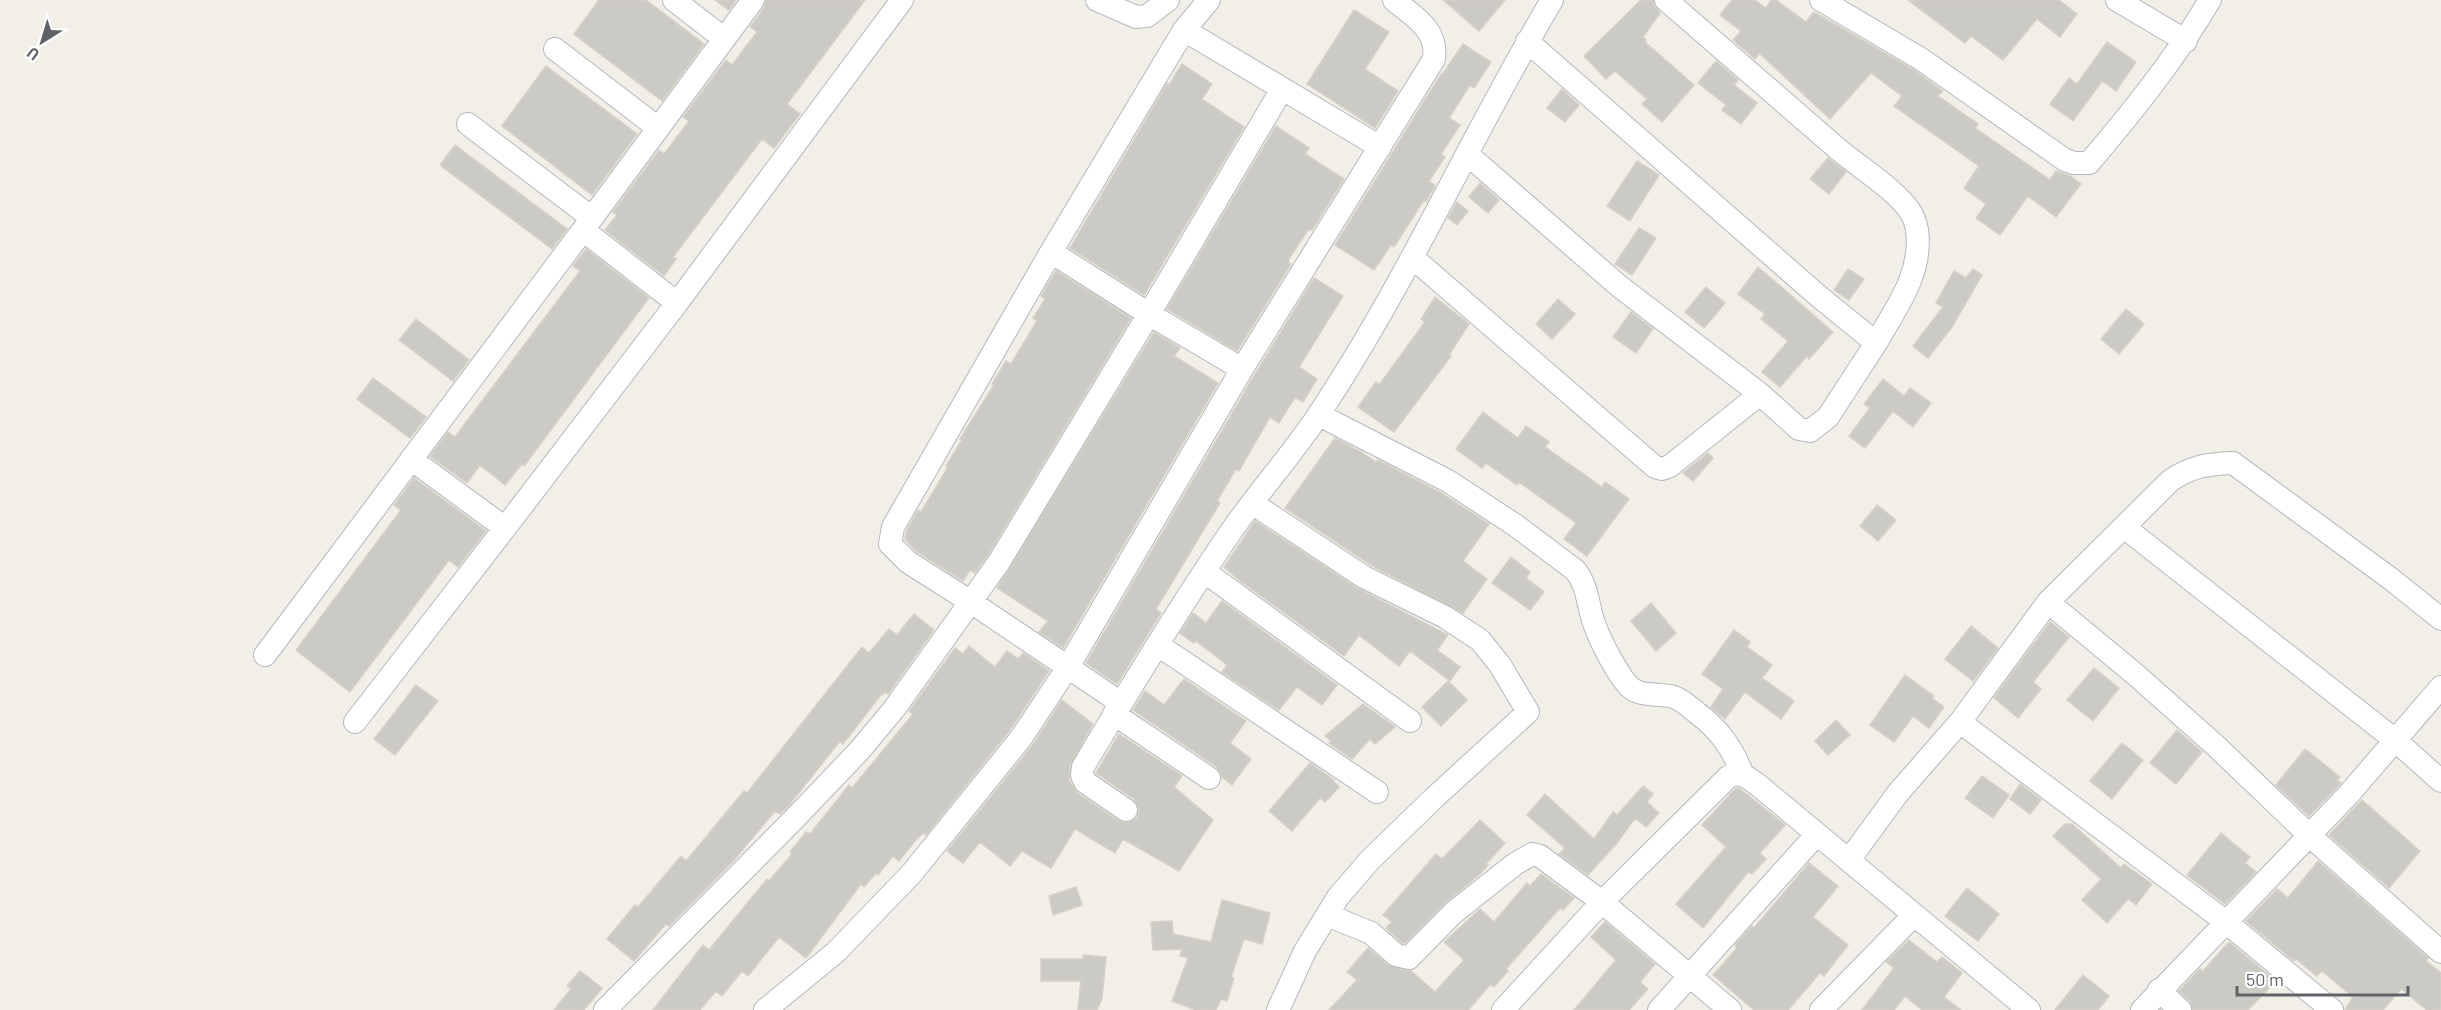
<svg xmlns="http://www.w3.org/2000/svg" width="2441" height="1010" font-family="Barlow,sans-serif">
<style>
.building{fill:#cccac5;stroke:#d6d1c6;stroke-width:1.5}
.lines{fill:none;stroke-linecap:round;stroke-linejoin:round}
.minor-casing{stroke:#b5b8bc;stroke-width:24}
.minor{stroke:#fff;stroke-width:22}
</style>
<rect width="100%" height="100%" fill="#f1efe8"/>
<path class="building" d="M 599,0 L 646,0 L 704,44 L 662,101 L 574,34 Z
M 715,0 L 736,0 L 729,10 Z
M 766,0 L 865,0 L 787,104 L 800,114 L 774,148 L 762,139 L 673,257 L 676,259 L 664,276 L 605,230 L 617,215 L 613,212 L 659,150 L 664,154 L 689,121 L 683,117 L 726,60 L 732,65 L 757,32 L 750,27 L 764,8 Z
M 1443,0 L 1505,0 L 1479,31 Z
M 1641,0 L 1653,0 L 1654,5 L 1660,13 L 1643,37 L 1646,40 L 1645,42 L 1694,85 L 1662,122 L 1642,104 L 1647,99 L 1615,71 L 1606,79 L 1584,56 Z
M 1732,0 L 1755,0 L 1766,8 L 1771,0 L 1776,0 L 1806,22 L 1814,12 L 1914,70 L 1943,91 L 1938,96 L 1978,124 L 1975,128 L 2050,180 L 2056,171 L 2070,176 L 2081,184 L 2056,217 L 2028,196 L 2000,235 L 1976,218 L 1986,204 L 1964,188 L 1979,166 L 1894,106 L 1902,96 L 1871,73 L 1830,119 L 1759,53 L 1755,59 L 1733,40 L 1741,31 L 1720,15 Z
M 1908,0 L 2059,0 L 2077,14 L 2060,37 L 2037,19 L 2003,60 L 1971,36 L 1965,43 Z
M 1354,10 L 1389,32 L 1365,69 L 1398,91 L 1375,128 L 1307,84 Z
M 2107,42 L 2136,62 L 2116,91 L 2102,81 L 2073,121 L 2050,104 L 2069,78 L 2077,84 Z
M 1463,44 L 1491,62 L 1474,88 L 1470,85 L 1449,118 L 1460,125 L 1441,154 L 1445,157 L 1429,181 L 1435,186 L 1426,202 L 1424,200 L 1394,247 L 1391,245 L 1374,270 L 1335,245 L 1441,74 L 1442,75 Z
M 1716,61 L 1738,80 L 1734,85 L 1757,103 L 1741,124 L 1722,110 L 1726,105 L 1698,83 Z
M 1182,64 L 1212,84 L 1202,99 L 1244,127 L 1144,295 L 1070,248 L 1167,84 L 1169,85 Z
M 546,66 L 637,134 L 592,195 L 502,126 Z
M 1562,89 L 1579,105 L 1565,122 L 1547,108 Z
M 1276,126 L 1309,148 L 1305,154 L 1344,179 L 1312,230 L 1308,230 L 1289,259 L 1288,262 L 1291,264 L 1237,351 L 1167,309 Z
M 455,145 L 567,229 L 552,249 L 440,165 Z
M 1828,158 L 1846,172 L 1829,194 L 1810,179 Z
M 1637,161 L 1659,175 L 1630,221 L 1607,206 Z
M 1480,183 L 1499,200 L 1488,213 L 1469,197 Z
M 1457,202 L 1468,211 L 1457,225 L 1448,218 Z
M 1639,228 L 1656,238 L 1632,275 L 1615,264 Z
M 586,249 L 649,298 L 524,466 L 522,464 L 505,485 L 480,465 L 467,483 L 430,456 L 448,432 L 455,437 L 580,271 L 573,266 Z
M 1758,267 L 1833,332 L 1809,359 L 1807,356 L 1780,387 L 1762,372 L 1788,341 L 1761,319 L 1765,314 L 1738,294 Z
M 1848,269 L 1864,279 L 1849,300 L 1834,290 Z
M 1973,269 L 1982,275 L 1952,327 L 1928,358 L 1913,346 L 1943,307 L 1936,303 L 1954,271 L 1966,278 Z
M 1056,271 L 1131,318 L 988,555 L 975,573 L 970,570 L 963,581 L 916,551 L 905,539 L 906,532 L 918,510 L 921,512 L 948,467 L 946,466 L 962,440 L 960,439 L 994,385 L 992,384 L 1006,361 L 1011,364 L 1037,321 L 1033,318 L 1045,299 L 1041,296 Z
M 1314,278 L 1343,296 L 1299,367 L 1317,379 L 1303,402 L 1295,397 L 1279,423 L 1270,417 L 1239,471 L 1236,469 L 1217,501 L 1220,503 L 1156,609 L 1161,613 L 1117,684 L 1086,663 L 1254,376 Z
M 1706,287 L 1725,303 L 1704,328 L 1685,312 Z
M 1435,297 L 1469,324 L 1449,355 L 1451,356 L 1394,432 L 1358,407 L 1376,382 L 1379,385 L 1425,322 L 1421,319 Z
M 1558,299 L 1575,314 L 1552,339 L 1536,324 Z
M 2126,309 L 2144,324 L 2119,354 L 2101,339 Z
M 1631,312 L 1653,329 L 1636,353 L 1613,337 Z
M 416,319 L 469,360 L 453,381 L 399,340 Z
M 1154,332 L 1180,348 L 1174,356 L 1218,383 L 1063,648 L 1039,632 L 1048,621 L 997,588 Z
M 373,378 L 426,417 L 410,438 L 357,399 Z
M 1883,379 L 1904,396 L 1910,388 L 1931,403 L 1913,427 L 1893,411 L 1865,448 L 1849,436 L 1870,408 L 1864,404 Z
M 1483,412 L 1518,438 L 1526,426 L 1549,442 L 1545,447 L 1602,487 L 1605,482 L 1629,499 L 1587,556 L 1564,539 L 1576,523 L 1519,482 L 1517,485 L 1486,463 L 1482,468 L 1456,449 Z
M 1335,438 L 1361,452 L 1376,462 L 1378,460 L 1441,493 L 1489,524 L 1463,561 L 1487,579 L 1463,613 L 1371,565 L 1285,508 Z
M 1708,453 L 1713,458 L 1693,481 L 1683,473 Z
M 414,478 L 486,531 L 458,567 L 449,560 L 350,692 L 296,650 L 401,510 L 394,505 Z
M 1877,505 L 1896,520 L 1878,541 L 1860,526 Z
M 1255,521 L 1357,588 L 1448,635 L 1437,650 L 1460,667 L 1450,681 L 1410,651 L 1399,666 L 1359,635 L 1344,656 L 1239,580 L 1224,567 Z
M 1511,557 L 1530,572 L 1526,578 L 1544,592 L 1530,610 L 1492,583 Z
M 1222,601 L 1337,685 L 1322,705 L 1297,687 L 1279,710 L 1222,672 L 1227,665 L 1196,641 L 1194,643 L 1180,633 L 1193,613 L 1206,623 Z
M 1651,603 L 1676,633 L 1656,651 L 1631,621 Z
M 914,614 L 934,630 L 888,694 L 886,692 L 880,696 L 843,744 L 840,741 L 790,804 L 780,814 L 775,811 L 735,859 L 669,926 L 666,924 L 634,961 L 607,939 L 635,905 L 638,907 L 681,856 L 686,861 L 744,791 L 747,793 L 862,647 L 869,653 L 889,629 L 897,635 Z
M 2050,622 L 2069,637 L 2033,682 L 2041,689 L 2018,718 L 1994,698 Z
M 1971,626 L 1998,648 L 1973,681 L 1945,659 Z
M 1734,630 L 1750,642 L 1747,647 L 1772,665 L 1762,678 L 1794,701 L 1781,719 L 1745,692 L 1725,719 L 1711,707 L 1723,689 L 1702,674 Z
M 969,646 L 995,667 L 1007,651 L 1018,659 L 1023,653 L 1049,671 L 1010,730 L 926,835 L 923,833 L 915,841 L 899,861 L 893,856 L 878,875 L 876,873 L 864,887 L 861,884 L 806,958 L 779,937 L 748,976 L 742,971 L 722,996 L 716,991 L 700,1010 L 653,1010 L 703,945 L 709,950 L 767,879 L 769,881 L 792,854 L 790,852 L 806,832 L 810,834 L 849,785 L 852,788 L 913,714 L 909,711 L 955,648 L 963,654 Z
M 2094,668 L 2119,688 L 2093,721 L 2067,700 Z
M 1905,675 L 1934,696 L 1932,698 L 1944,707 L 1929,728 L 1913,716 L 1894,742 L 1870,725 Z
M 1184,679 L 1246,721 L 1230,743 L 1251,759 L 1232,785 L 1222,777 L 1217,767 L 1133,710 L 1145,691 L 1164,705 Z
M 1448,681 L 1467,700 L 1441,726 L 1422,707 Z
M 416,685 L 438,701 L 395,755 L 374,739 Z
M 1062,700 L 1093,724 L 1070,765 L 1069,780 L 1077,793 L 1119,821 L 1126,823 L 1137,818 L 1139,810 L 1134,799 L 1096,773 L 1119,734 L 1182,776 L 1174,787 L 1213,820 L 1179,871 L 1123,839 L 1115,853 L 1075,829 L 1051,868 L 1022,851 L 1010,866 L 980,842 L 963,863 L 947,851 L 1032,746 Z
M 1363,704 L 1395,727 L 1375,744 L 1370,739 L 1352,759 L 1329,743 L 1331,741 L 1325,736 Z
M 1836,720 L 1850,735 L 1828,755 L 1815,741 Z
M 2177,730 L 2202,752 L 2176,784 L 2150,763 Z
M 2122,743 L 2143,760 L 2112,799 L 2090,781 Z
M 2305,749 L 2340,777 L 2337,780 L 2341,783 L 2309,816 L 2276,785 Z
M 1310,763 L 1334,780 L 1333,781 L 1339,787 L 1325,802 L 1320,798 L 1292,831 L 1269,811 Z
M 1982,776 L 2009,795 L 1993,818 L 1965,798 Z
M 2020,784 L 2041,800 L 2030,814 L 2010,799 Z
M 1643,786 L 1653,794 L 1647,802 L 1659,813 L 1646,827 L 1635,818 L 1617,843 L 1588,875 L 1559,854 L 1565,848 L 1527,815 L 1545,794 L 1594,839 L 1613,812 L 1617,815 Z
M 1739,788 L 1785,825 L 1760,853 L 1766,859 L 1752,874 L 1749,871 L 1703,928 L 1676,904 L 1726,847 L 1702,825 L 1735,789 Z
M 2362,800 L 2420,851 L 2389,888 L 2329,835 Z
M 1480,820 L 1505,843 L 1486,864 L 1488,865 L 1480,874 L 1445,903 L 1405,943 L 1402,943 L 1386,928 L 1392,922 L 1383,915 L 1436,854 L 1442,859 Z
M 2065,824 L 2072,824 L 2121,868 L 2124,864 L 2152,884 L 2136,905 L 2128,899 L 2107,923 L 2082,900 L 2101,879 L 2053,836 Z
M 2221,833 L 2250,857 L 2245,863 L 2256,872 L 2225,904 L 2187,875 Z
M 2318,861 L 2428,958 L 2426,961 L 2441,973 L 2441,1010 L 2427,1010 L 2401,989 L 2383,1010 L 2345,1010 L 2353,997 L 2322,971 L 2317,976 L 2296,959 L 2294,961 L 2246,921 L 2277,889 L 2288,898 Z
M 1809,863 L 1838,886 L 1813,917 L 1848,945 L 1824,976 L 1820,973 L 1788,1010 L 1754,1010 L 1713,975 L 1737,948 L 1735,945 L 1752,926 L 1754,928 Z
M 1541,874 L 1574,898 L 1563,910 L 1560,908 L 1506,969 L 1508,971 L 1494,987 L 1491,984 L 1468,1010 L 1329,1010 L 1357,980 L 1347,972 L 1368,948 L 1388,965 L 1411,971 L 1435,992 L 1464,960 L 1444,942 L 1480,909 L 1494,922 L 1527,883 L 1530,886 Z
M 1076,887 L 1082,905 L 1053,915 L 1049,896 Z
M 1967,888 L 1999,914 L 1978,941 L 1945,916 Z
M 1222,900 L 1270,913 L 1262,944 L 1244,939 L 1231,977 L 1234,978 L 1227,1001 L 1221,999 L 1216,1010 L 1196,1010 L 1172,1001 L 1188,958 L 1180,956 L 1182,949 L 1153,950 L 1151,922 L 1172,921 L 1173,934 L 1211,942 Z
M 1605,922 L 1655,964 L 1640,982 L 1648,989 L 1629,1010 L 1574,1010 L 1616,960 L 1591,937 Z
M 1909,940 L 1937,962 L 1942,957 L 1962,973 L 1944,997 L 1961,1010 L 1922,1010 L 1905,996 L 1894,1010 L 1862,1010 L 1894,968 L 1886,962 Z
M 2229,942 L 2276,981 L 2248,1010 L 2193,1010 L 2190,1001 L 2179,991 L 2200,969 L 2202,972 Z
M 1083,955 L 1106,957 L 1102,999 L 1097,1010 L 1078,1010 L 1081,981 L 1041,981 L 1041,959 L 1083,959 Z
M 580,971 L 602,988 L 584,1010 L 554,1010 L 571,989 L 567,986 Z
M 2083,975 L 2109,996 L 2098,1010 L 2055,1010 Z"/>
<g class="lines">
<g class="minor-casing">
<path id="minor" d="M 674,0 L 723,38
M 753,0 L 583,230 L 677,303 L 902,0
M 1097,0 L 1136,17 L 1147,16 L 1168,0
M 1666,0 C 1724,50 1781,100 1839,150 C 1858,166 1899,192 1911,213 C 1914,217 1916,225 1917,230 C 1923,273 1896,308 1876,343
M 1821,0 L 1921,59 L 2065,160 L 2074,163 L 2089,163 C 2133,111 2175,59 2210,0
M 2117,0 L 2186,41
M 1184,30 L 1380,147
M 555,49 L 658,128
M 468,124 L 592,218
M 1467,154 L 1619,286 L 1760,394 L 1799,429 L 1810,431 L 1828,417 L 1876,343 L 1816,294 L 1527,41
M 1051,252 L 1149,314 L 1242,369
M 1413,258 L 1655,467 L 1662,469 L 1670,466 L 1760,394
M 1319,415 L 1448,481 L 1515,525 L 1575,570 C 1586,583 1587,598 1591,613 C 1596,634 1613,666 1626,683 C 1638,699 1657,692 1674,697 C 1682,700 1690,707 1697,713 C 1720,730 1732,748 1743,775
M 411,459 L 505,528 L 677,303
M 1252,503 L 1364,577 L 1445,617 L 1480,640 L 1500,665 L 1528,712 L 1435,797 L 1370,860 L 1338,897 L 1305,951 L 1278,1010
M 2124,527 L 2395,740 L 2441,781
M 1205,572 L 1410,721
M 2048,602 L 2136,675 L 2216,746 L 2310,836 L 2441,952
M 1158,645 L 1377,792
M 265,655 L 583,230
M 1121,703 L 971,602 L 908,562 L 890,544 L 893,527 L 1051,252 L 1184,30 L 1209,0
M 1114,714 L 1209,778
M 355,722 L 505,528
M 1960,722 L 2226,922 L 2332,1010
M 1126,810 L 1085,782 L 1082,775 L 1083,767 C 1130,688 1178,609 1230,533 C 1258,492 1292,455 1319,414 C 1407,282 1471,136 1552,0
M 1849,860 L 1898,793 L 1960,722 L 2048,602 L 2171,480 C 2193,466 2207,464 2233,463 L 2391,579 L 2441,619
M 1327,915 L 1371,933 L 1396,955 L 1409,958 L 1453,913 L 1515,864 L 1532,854 L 1540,856 L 1602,902 L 1730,1010
M 2159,990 L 2180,1010
M 605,1010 L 796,817 L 859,751 L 894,709 L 999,562 L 1149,314 L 1282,89
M 765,1010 L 836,952 L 912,873 L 1021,738 L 1068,667 L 1242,369 L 1434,59 C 1438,29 1414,17 1394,0
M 1503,1010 L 1602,902 L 1728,777 C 1741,771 1747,777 1758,785 L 2029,1010
M 1659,1010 L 1817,834
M 1821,1010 L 1914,915
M 2142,1010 L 2348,795 L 2441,687"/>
</g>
<use href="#minor" class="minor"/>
</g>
<g transform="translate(42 42) rotate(217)" stroke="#ffffff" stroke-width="4.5" paint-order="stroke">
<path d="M0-4.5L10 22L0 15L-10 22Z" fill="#5f6368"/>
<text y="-9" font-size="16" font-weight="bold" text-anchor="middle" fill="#5f6368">U</text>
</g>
<path d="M2237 986v9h171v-9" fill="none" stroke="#5f6368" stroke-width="3"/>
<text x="2246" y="986" font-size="18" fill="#5f6368" stroke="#ffffff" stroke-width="4.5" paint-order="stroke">50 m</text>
</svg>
